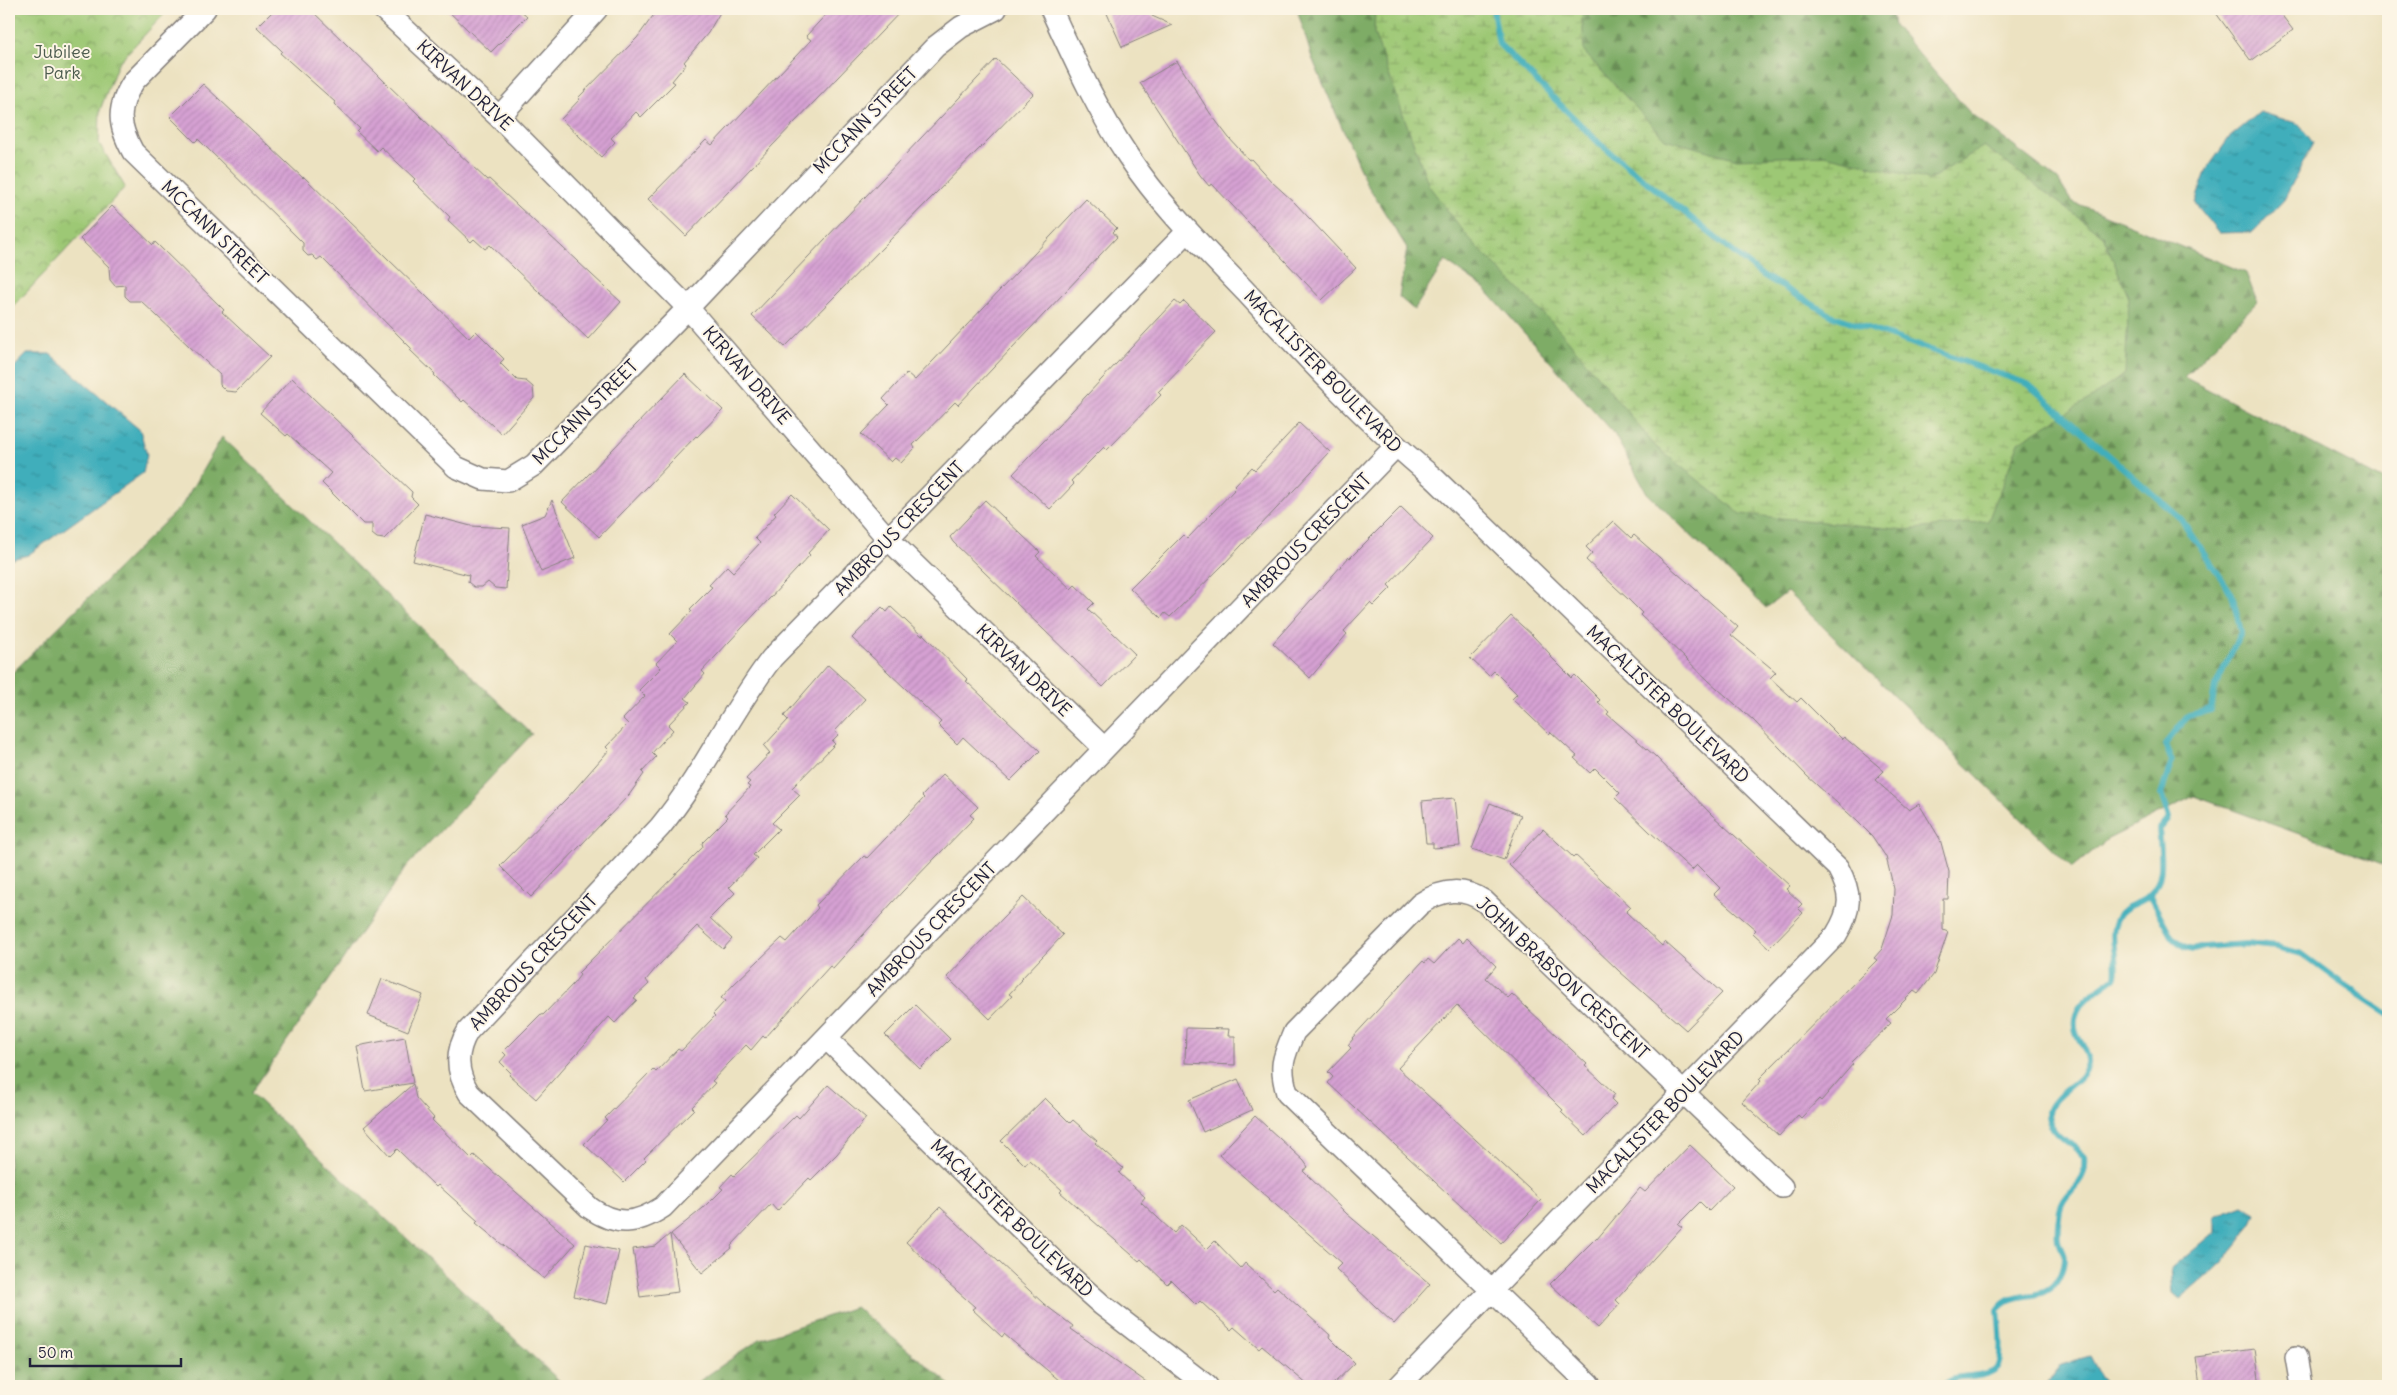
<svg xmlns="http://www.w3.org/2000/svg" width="2397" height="1395" font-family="Delius,sans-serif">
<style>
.forest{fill:url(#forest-firs);stroke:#506750}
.wetland{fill:url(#wetland-marsh);stroke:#607558}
.park{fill:url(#park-crowns);stroke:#607558}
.water{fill:url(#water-ripples);stroke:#30687b}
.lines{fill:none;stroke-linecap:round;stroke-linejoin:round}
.stream{stroke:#3faebb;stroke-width:6}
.building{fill:url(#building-hatch)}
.minor-casing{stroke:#87827e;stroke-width:24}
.minor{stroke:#fff;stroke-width:21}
.labels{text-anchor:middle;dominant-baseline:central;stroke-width:4;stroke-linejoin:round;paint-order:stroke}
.park-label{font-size:18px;fill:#4d5c4f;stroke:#fcf5e5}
.street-label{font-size:18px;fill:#22223b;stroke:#fcf5e5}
</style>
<defs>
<pattern id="forest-firs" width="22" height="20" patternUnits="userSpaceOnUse" patternTransform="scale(1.25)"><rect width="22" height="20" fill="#7eac66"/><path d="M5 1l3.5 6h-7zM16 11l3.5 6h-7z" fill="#678c55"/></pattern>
<pattern id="wetland-marsh" width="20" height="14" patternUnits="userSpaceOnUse" patternTransform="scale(1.25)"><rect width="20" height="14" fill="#9dc874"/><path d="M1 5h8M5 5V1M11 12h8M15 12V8" fill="none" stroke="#80a260"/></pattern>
<pattern id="park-crowns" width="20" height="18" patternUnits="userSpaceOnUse" patternTransform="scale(1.25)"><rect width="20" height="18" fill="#9dc874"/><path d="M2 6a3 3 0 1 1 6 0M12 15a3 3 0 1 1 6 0" fill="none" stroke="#80a260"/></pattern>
<pattern id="water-ripples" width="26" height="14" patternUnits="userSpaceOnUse" patternTransform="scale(1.25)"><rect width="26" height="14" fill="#3faebb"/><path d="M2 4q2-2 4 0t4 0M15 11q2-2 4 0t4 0" fill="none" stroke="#348d99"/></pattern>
<pattern id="building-hatch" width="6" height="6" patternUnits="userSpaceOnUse" patternTransform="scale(1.25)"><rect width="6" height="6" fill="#d6a1d3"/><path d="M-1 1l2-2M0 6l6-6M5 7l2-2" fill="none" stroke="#b78ab6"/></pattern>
</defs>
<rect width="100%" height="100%" fill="#fcf5e5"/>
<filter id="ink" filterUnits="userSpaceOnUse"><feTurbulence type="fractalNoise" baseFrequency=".02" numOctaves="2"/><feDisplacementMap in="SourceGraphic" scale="10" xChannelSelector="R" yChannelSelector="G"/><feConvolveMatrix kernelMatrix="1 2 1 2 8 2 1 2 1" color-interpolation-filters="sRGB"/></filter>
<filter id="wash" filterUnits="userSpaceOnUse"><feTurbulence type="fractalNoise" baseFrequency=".0096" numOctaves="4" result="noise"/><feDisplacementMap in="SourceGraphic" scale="20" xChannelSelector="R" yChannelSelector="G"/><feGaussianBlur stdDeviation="1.12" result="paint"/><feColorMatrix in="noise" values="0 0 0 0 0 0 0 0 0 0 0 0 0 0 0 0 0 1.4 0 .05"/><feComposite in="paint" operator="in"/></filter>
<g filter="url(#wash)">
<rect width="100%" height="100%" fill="#ece2c1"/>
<path class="forest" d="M 1297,9 L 1891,9 L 1894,25 L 1970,113 L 2058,180 L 2071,201 L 2246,273 L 2257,302 L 2184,377 L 2388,483 L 2388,866 L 2194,796 L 2108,839 L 2072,868 L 1787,592 L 1766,608 L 1647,493 L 1613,432 L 1484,288 L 1445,261 L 1414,310 L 1399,297 L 1407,248 L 1366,183 L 1312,58 Z
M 222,437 L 532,734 L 407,866 L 251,1093 L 565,1386 L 9,1386 L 9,676 L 182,505 Z
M 855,1307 L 952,1386 L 692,1386 L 760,1339 Z"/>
<path class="wetland" d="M 1375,9 L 1582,9 L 1584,52 L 1665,139 L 1737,159 L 1825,155 L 1929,180 L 1984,146 L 2103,236 L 2129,298 L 2125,374 L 2086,401 L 2019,442 L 1988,521 L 1906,530 L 1741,514 L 1655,446 L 1562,333 L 1471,241 L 1429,186 L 1374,33 Z"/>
<path class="park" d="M 9,9 L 169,9 L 118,63 L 100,110 L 99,143 L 125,187 L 9,311 Z"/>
<path class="water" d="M 2260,112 L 2299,124 L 2313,143 L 2284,200 L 2253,232 L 2219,233 L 2195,203 L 2207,169 L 2229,138 Z
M 27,354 L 50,354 L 140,430 L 147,455 L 143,473 L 28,555 L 9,560 L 9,372 Z
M 2242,1205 L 2256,1213 C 2245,1248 2207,1275 2180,1299 L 2173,1293 L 2171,1269 L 2215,1232 L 2215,1216 Z
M 2090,1356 L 2106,1386 L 2044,1386 L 2061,1364 Z"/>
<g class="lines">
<path class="stream" d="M 1493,9 L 1499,44 L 1600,144 L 1759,273 L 1831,315 L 2028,384 L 2181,519 L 2232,594 L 2241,632 L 2215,687 L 2211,710 L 2189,715 L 2165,744 L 2172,762 L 2161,794 L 2169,818 L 2159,830 C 2161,852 2167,883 2146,898 C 2137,905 2123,906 2118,917 C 2107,936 2119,956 2115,977 C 2095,993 2063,1008 2079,1039 C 2083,1046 2089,1055 2088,1064 C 2084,1089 2025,1100 2058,1134 C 2066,1142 2077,1148 2085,1157 C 2088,1189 2061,1188 2059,1217 C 2058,1224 2057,1233 2058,1240 C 2059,1247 2064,1253 2064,1258 C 2064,1268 2058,1283 2050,1289 C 2033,1301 2011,1290 1998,1310 C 1999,1322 2005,1364 1994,1371 C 1988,1375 1978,1376 1971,1377 C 1959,1378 1951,1378 1942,1386
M 2149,895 L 2171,936 L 2185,948 L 2193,950 L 2204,947 L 2246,944 L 2277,947 L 2302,954 L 2340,982 L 2388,1014"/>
</g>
<g id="blocks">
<path class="building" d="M 275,9 L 310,9 L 456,151 L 487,180 L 489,179 L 621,302 L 588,339 L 490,245 L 485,249 L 474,239 L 471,242 L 448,220 L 450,217 L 413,181 L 415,179 L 381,147 L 377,151 L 357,132 L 360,129 L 334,104 L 335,102 L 280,53 L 282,51 L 257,27 Z
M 446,9 L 519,9 L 527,16 L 491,52 Z
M 658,9 L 722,9 L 708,33 L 684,62 L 686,64 L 672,81 L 675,83 L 641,117 L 636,112 L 611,138 L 615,142 L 601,157 L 561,119 L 580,99 L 578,98 L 637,38 Z
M 831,9 L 903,9 L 686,236 L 648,199 L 706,140 L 712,145 L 811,40 L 806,36 Z
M 1105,9 L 1149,9 L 1152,16 L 1172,25 L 1122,47 Z
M 2213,9 L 2277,9 L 2293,30 L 2251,61 Z
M 996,59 L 1033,94 L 785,347 L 752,316 Z
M 1177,61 L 1210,113 L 1229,138 L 1249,160 L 1251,159 L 1272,182 L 1294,202 L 1356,268 L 1322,300 L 1212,184 L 1209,186 L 1200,175 L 1140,83 Z
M 203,84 L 303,178 L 304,177 L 469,338 L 476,331 L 504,359 L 500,363 L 517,380 L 526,381 L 533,387 L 534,398 L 502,434 L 464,400 L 462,402 L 434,375 L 435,374 L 410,350 L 412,349 L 406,343 L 321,257 L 317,260 L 312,255 L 308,256 L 303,251 L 303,243 L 198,139 L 195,142 L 170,117 Z
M 1086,199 L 1117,228 L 1113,232 L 1117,237 L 958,405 L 955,402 L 913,445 L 915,448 L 901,463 L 895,458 L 891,462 L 861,434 L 889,405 L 883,399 L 907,373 L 915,380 Z
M 112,206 L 153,245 L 155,242 L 224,310 L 222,312 L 270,357 L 236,392 L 226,391 L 220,385 L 220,375 L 141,301 L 130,301 L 125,296 L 125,285 L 115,286 L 110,280 L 109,267 L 80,239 Z
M 1175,301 L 1180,305 L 1184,301 L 1216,332 L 1158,392 L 1161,395 L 1107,450 L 1104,447 L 1087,464 L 1071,481 L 1074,484 L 1050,509 L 1013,474 Z
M 685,374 L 723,410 L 697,437 L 696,436 L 599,537 L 562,502 Z
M 292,378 L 412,492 L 411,497 L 418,504 L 384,539 L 377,538 L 372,534 L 372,524 L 363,524 L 322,483 L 331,473 L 288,434 L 286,436 L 260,413 Z
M 1299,423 L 1330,452 L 1223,565 L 1170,617 L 1165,613 L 1161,618 L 1130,588 L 1183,535 L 1187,539 L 1236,488 L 1234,486 L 1252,467 L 1255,470 Z
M 792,494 L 829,530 L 808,553 L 810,555 L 702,671 L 705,674 L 685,698 L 690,702 L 668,725 L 673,730 L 652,753 L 656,757 L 642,772 L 644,774 L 629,795 L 531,897 L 500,866 L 568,797 L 609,750 L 606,747 L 628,724 L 623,719 L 645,696 L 639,690 L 661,668 L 656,663 L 677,641 L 670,634 L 692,611 L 690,609 L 712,587 L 709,585 L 727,566 L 733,572 L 760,543 L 755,538 L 776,515 L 774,513 Z
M 552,500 L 575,558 L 541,572 L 522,524 L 545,515 Z
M 985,500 L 1040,552 L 1036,556 L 1071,589 L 1075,585 L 1094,603 L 1088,609 L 1135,654 L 1103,687 L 953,542 L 950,537 Z
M 1401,507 L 1433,538 L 1388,585 L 1391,588 L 1373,606 L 1370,603 L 1344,631 L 1347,634 L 1310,678 L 1273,643 L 1349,557 L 1350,558 Z
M 425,514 L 471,526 L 510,528 L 506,589 L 495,588 L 488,582 L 482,587 L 474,587 L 468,582 L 469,575 L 413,561 Z
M 1613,521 L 1631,538 L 1634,535 L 1738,627 L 1731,635 L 1776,672 L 1770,678 L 1797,702 L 1801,698 L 1842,739 L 1844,737 L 1884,771 L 1875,780 L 1909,810 L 1919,804 L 1940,839 L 1949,872 L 1948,899 L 1943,899 L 1943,930 L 1948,932 L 1934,974 L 1918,994 L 1914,991 L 1886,1019 L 1891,1023 L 1851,1062 L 1853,1064 L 1821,1101 L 1819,1099 L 1801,1118 L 1798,1115 L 1779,1136 L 1742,1102 L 1761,1081 L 1759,1079 L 1877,960 L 1874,958 L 1882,949 L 1893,915 L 1894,889 L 1886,857 L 1872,836 L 1857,821 L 1807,776 L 1753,720 L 1709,681 L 1640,615 L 1642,613 L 1628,599 L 1586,560 L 1592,553 L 1586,547 Z
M 882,607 L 887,612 L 891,607 L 922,636 L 923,634 L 968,680 L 966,681 L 1040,751 L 1010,781 L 963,737 L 957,744 L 938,725 L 941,722 L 852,638 Z
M 1511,616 L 1533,636 L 1550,654 L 1549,655 L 1572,678 L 1575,675 L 1600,700 L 1598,702 L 1609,712 L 1607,714 L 1655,756 L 1712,815 L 1790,886 L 1786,889 L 1802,904 L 1798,908 L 1803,913 L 1769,948 L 1753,933 L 1756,930 L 1714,894 L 1720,888 L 1697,865 L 1692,870 L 1650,832 L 1615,798 L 1620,793 L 1595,768 L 1590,773 L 1574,758 L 1577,756 L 1551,732 L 1549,734 L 1512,699 L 1517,694 L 1494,671 L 1489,676 L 1470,658 Z
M 828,665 L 865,699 L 835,731 L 838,735 L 832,741 L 835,744 L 792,788 L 800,795 L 772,823 L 779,829 L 753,855 L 757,858 L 729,887 L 735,893 L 710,918 L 732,939 L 723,949 L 697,926 L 656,968 L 646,980 L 649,984 L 634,998 L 637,1000 L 615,1023 L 609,1017 L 536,1099 L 509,1075 L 511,1073 L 500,1062 L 506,1055 L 503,1052 L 541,1014 L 543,1015 L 574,983 L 580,975 L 578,973 L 703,847 L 702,843 L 728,817 L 725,814 L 750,787 L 747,785 L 750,782 L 746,779 L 770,753 L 764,746 L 788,720 L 784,716 Z
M 943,774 L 978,807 L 970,815 L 974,818 L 902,892 L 833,968 L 830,966 L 765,1038 L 763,1036 L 751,1050 L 746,1045 L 712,1081 L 715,1083 L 692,1107 L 694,1109 L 644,1158 L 646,1160 L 624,1182 L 584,1144 L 607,1120 L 605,1118 L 653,1069 L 656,1072 L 678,1049 L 681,1051 L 715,1016 L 713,1014 L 725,1001 L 721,998 L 734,984 L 782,938 L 787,942 L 818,908 L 816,905 L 864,856 L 867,858 L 924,798 L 922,796 Z
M 1455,798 L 1460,846 L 1433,848 L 1433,843 L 1426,843 L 1422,801 Z
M 1490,803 L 1521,815 L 1504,860 L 1472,849 Z
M 1543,829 L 1573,857 L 1575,855 L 1631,907 L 1626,912 L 1662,946 L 1665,942 L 1722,993 L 1686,1030 L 1619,971 L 1509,865 Z
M 1023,897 L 1063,935 L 1021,979 L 1022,980 L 1009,994 L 1012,996 L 990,1019 L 947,977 Z
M 1458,938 L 1463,943 L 1467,938 L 1496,966 L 1486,978 L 1508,998 L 1512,994 L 1587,1064 L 1585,1066 L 1615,1094 L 1611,1099 L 1616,1104 L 1586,1136 L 1561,1112 L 1563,1110 L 1457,1005 L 1398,1068 L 1541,1200 L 1501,1243 L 1328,1083 L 1333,1077 L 1328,1072 L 1351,1048 L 1348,1045 L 1353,1039 L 1352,1038 L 1423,961 L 1425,963 L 1428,959 L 1434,964 Z
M 382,979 L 423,995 L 408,1031 L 368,1015 Z
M 915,1005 L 950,1039 L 920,1069 L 885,1035 Z
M 1186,1028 L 1229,1029 L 1228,1036 L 1235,1036 L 1235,1065 L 1185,1063 Z
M 405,1037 L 413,1083 L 365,1091 L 357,1046 Z
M 1238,1079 L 1252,1110 L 1203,1132 L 1189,1100 Z
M 413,1084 L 416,1098 L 434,1118 L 432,1120 L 471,1158 L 474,1155 L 575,1244 L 544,1279 L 476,1223 L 478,1221 L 438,1185 L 436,1187 L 397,1149 L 390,1156 L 364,1127 Z
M 828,1085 L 866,1118 L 837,1154 L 811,1180 L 809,1178 L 777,1211 L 771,1204 L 731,1246 L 732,1248 L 702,1273 L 671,1234 L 708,1204 L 723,1189 L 720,1187 L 732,1174 L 734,1176 L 796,1115 L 799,1118 Z
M 1045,1098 L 1070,1123 L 1073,1120 L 1097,1141 L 1095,1143 L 1123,1168 L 1119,1173 L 1145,1197 L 1141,1202 L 1174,1233 L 1181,1225 L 1207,1249 L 1215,1241 L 1241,1268 L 1245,1263 L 1274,1290 L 1277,1287 L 1330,1335 L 1329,1337 L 1355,1363 L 1331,1386 L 1309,1386 L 1262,1346 L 1259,1349 L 1234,1327 L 1231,1330 L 1200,1301 L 1196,1305 L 1171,1280 L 1167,1284 L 1141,1259 L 1139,1261 L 1060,1192 L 1062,1190 L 1029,1160 L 1025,1165 L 1001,1141 Z
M 1255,1116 L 1304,1161 L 1308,1167 L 1303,1171 L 1347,1214 L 1430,1284 L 1394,1324 L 1336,1269 L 1342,1263 L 1219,1155 Z
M 1690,1145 L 1733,1186 L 1709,1211 L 1700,1202 L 1678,1224 L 1682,1227 L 1616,1300 L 1620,1304 L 1598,1328 L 1550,1284 L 1596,1238 L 1597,1239 L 1640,1188 L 1645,1192 Z
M 940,1207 L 1044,1304 L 1073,1326 L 1071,1329 L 1152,1386 L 1066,1386 L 1004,1334 L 1002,1337 L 972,1309 L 975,1307 L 939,1275 L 940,1274 L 906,1242 Z
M 670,1234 L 678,1292 L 640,1297 L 633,1249 L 656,1246 Z
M 586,1244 L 619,1251 L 607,1304 L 574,1296 Z
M 2255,1349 L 2260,1386 L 2200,1386 L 2196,1357 Z"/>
</g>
</g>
<g filter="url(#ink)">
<use href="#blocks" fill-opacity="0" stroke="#87827e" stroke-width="1"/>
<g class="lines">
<g class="minor-casing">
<path id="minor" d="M 205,9 L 134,81 C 116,108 118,125 133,152 L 456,467 L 483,479 L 508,481 L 534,465 L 688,308 L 935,47 L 961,27 L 996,9
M 383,9 L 499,117 L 688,308 L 889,540 L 1104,748
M 1051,9 C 1074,59 1097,110 1128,156 C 1161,206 1206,250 1247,293 C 1307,358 1367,423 1435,479 L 1838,868 C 1852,894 1852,909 1836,935 L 1399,1386
M 499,117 L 597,9
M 1188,231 L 772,658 C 730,712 703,775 660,827 L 468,1031 C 455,1052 456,1072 469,1093 L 590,1208 C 617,1227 637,1224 663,1207 L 1395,447
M 826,1038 L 1065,1272 L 1102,1305 L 1207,1386
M 2296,1357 L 2301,1386
M 1589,1384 L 1287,1093 C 1279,1066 1283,1058 1294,1032 L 1420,904 C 1441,890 1462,886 1484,901 L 1782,1187"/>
</g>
<use href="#minor" class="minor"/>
</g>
</g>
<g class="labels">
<g class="park-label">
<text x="62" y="51">Jubilee<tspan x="62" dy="21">Park</tspan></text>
</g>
<g class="street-label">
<text transform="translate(465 85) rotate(43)">KIRVAN DRIVE</text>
<text transform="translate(865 120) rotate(-46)">MCCANN STREET</text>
<text transform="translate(215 232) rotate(44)">MCCANN STREET</text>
<text transform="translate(1323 371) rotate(46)">MACALISTER BOULEVARD</text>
<text transform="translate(747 375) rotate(49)">KIRVAN DRIVE</text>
<text transform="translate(585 412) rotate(-45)">MCCANN STREET</text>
<text transform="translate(899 528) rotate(-46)">AMBROUS CRESCENT</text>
<text transform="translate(1306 540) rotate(-46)">AMBROUS CRESCENT</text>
<text transform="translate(1024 670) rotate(44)">KIRVAN DRIVE</text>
<text transform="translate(1668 704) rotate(44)">MACALISTER BOULEVARD</text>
<text transform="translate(931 929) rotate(-46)">AMBROUS CRESCENT</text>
<text transform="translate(533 962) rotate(-47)">AMBROUS CRESCENT</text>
<text transform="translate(1563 978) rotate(43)">JOHN BRABSON CRESCENT</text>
<text transform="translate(1665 1112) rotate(-46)">MACALISTER BOULEVARD</text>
<text transform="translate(1012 1218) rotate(44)">MACALISTER BOULEVARD</text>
</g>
</g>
<rect width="2397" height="1395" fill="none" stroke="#fcf5e5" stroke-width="30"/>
<path d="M30 1358v8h151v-8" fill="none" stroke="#22223b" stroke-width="2.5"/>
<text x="38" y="1358" font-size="15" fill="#22223b" stroke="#fcf5e5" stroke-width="4" paint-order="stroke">50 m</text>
</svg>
